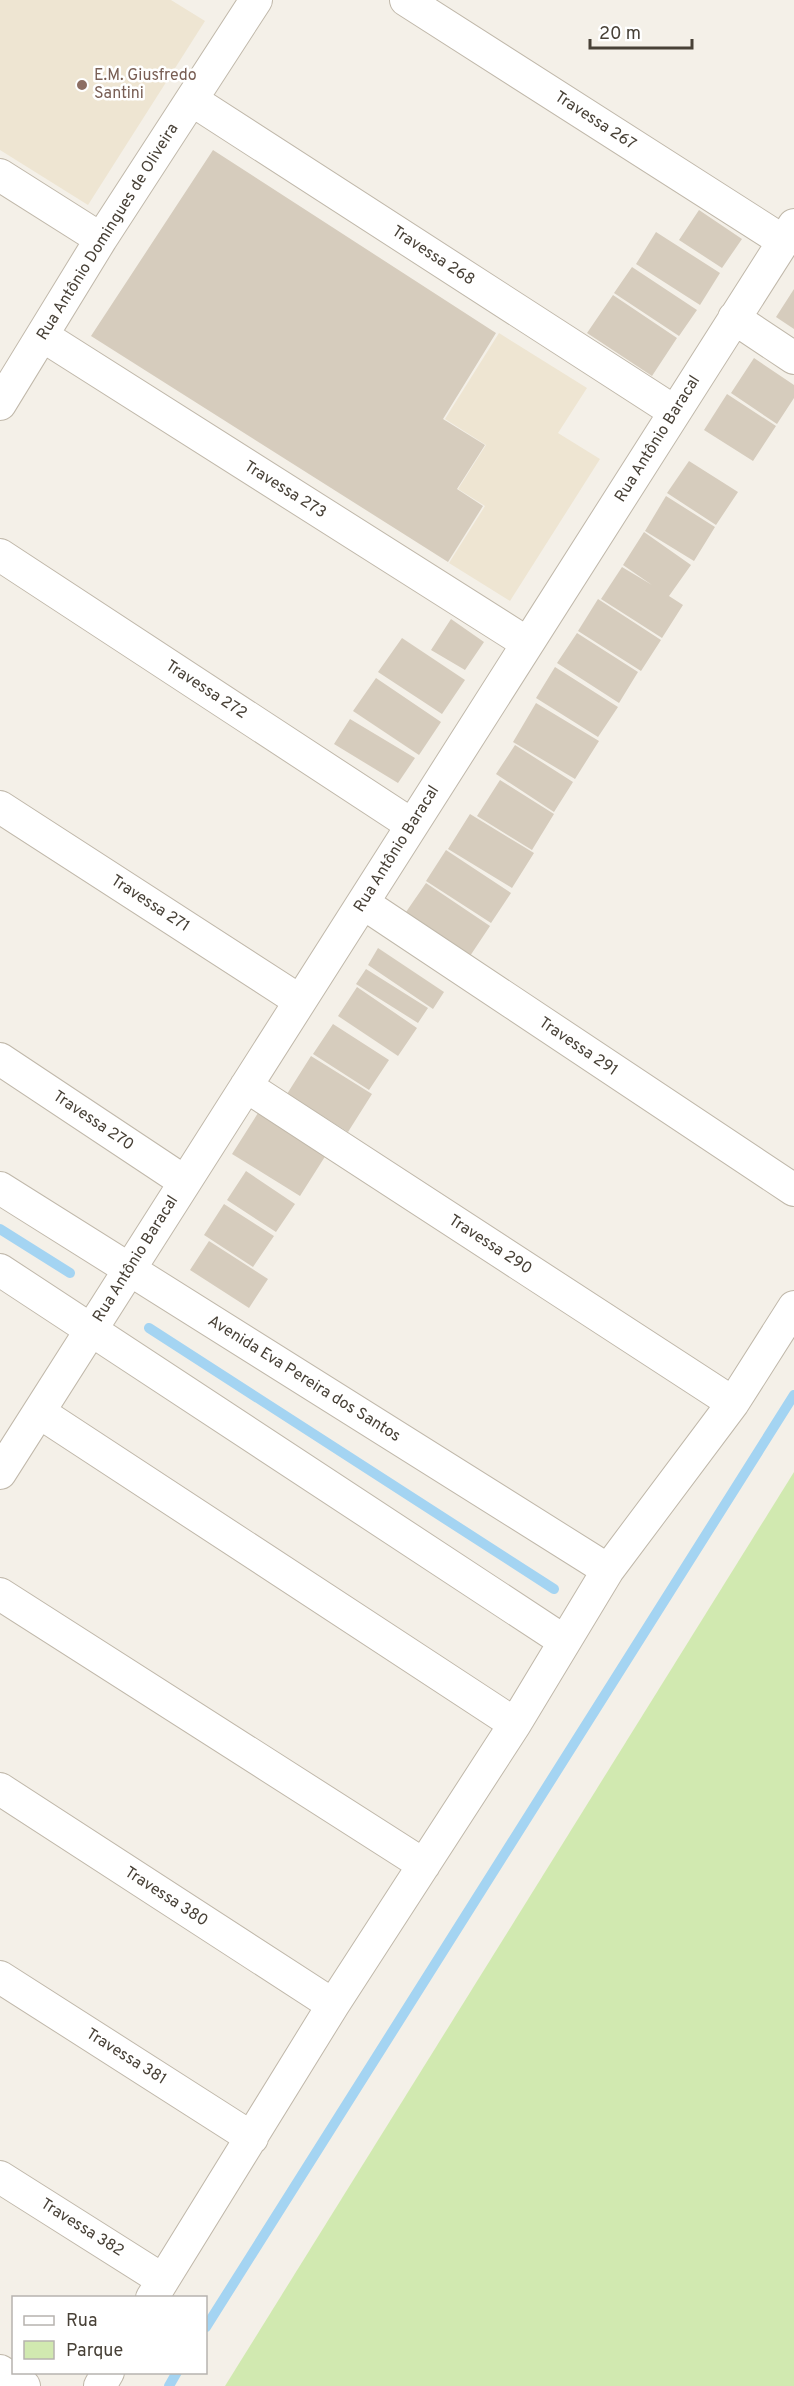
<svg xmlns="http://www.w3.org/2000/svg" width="794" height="2386" font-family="Overpass,sans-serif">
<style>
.education{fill:#eee5d2}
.green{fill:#d1e9b0}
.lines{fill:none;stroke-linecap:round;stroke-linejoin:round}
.stream{stroke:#a4d4f2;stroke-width:10}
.building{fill:#d6ccbd}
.street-casing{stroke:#c0b8aa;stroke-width:34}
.street{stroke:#fff;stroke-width:32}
.education-dot{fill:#8d6e63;stroke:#fff;stroke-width:2}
.labels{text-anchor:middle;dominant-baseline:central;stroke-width:5;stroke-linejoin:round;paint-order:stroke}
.education-label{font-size:16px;fill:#785e54;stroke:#fff;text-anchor:start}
.street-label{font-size:16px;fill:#484137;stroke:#fff}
</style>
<rect width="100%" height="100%" fill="#f4f0e8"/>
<path class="education" d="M 0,0 L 171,0 L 205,21 L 88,205 L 0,150 Z
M 499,333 L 587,388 L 558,433 L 600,459 L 510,601 L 449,563 L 485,506 L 458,489 L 486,445 L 445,419 Z"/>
<path class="green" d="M 794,1472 L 794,2386 L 225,2386 Z"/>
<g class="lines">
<path class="stream" d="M 0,1229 L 70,1273
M 149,1328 L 554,1589
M 206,2327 L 794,1395
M 169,2386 L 177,2372"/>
</g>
<path class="building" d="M 213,150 L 496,333 L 443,419 L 485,445 L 457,489 L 483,506 L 448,562 L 91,336 Z
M 699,210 L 742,239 L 722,268 L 679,240 Z
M 656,232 L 720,273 L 700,305 L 636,264 Z
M 632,267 L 697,310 L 679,336 L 614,293 Z
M 794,289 L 794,329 L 776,317 Z
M 613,295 L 677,338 L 652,376 L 587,333 Z
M 754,358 L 794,385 L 794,398 L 777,424 L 731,393 Z
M 727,394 L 776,426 L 753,461 L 704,430 Z
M 689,461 L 738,492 L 716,525 L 667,493 Z
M 666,496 L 715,527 L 694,561 L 645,531 Z
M 644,532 L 691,565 L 669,596 L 683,605 L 662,638 L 601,599 L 622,567 L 652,585 L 623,565 Z
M 598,599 L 661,640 L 641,671 L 578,631 Z
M 451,619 L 484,642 L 465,670 L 431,650 Z
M 577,633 L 638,672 L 619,703 L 557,663 Z
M 402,638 L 465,680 L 442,714 L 378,672 Z
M 555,667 L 618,707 L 598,737 L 536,698 Z
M 376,678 L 441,722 L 419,755 L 353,711 Z
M 536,703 L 599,741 L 575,779 L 513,742 Z
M 350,719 L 415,758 L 398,783 L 334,744 Z
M 515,745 L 573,782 L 554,812 L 496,774 Z
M 500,780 L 554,814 L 532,850 L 477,816 Z
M 470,814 L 534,853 L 512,888 L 448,849 Z
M 446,850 L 511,893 L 491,923 L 426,881 Z
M 426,883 L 490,926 L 470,956 L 406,912 Z
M 378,948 L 444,992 L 433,1009 L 368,965 Z
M 366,969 L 428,1008 L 418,1023 L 356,984 Z
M 357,987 L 417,1028 L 398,1056 L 338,1016 Z
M 333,1024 L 389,1060 L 369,1090 L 313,1054 Z
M 311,1056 L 372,1094 L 348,1132 L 287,1094 Z
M 258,1113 L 326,1155 L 300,1196 L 232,1154 Z
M 246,1171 L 295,1204 L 276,1232 L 227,1200 Z
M 224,1204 L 274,1236 L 253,1267 L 204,1235 Z
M 209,1241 L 268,1279 L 249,1308 L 190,1270 Z"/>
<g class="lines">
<g class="street-casing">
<path id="street" d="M 406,0 L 783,241
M 192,100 L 675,412
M 0,175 L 101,239
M 734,318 L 794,358
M 43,336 L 527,643
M 0,404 L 101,239 L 256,0
M 0,555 L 412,825
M 0,807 L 300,1001
M 363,903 L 794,1190
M 0,1059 L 185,1182
M 246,1086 L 733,1403
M 0,1188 L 608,1570
M 0,1270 L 564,1641
M 39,1412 L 515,1724
M 0,1473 L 794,225
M 0,1594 L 424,1865
M 0,1789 L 333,2005
M 0,1977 L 252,2138
M 0,2177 L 163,2280
M 152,2298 L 333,2005 L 515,1724 L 608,1570 L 733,1403 L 794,1307
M 0,2371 L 24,2386
M 100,2386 L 108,2372"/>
</g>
<use href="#street" class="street"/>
</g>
<circle class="education-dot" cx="82" cy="85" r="6"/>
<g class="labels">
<g class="education-label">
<text x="94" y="76">E.M. Giusfredo<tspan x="94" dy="18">Santini</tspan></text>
</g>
<g class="street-label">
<text transform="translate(595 121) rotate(33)">Travessa 267</text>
<text transform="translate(108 232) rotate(-58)">Rua Antônio Domingues de Oliveira</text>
<text transform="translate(433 256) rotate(33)">Travessa 268</text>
<text transform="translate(658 439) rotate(-58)">Rua Antônio Baracal</text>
<text transform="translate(285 490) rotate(32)">Travessa 273</text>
<text transform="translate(206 690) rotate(33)">Travessa 272</text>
<text transform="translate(397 849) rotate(-58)">Rua Antônio Baracal</text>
<text transform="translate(150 904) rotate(33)">Travessa 271</text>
<text transform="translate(578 1047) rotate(34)">Travessa 291</text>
<text transform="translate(93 1121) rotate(34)">Travessa 270</text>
<text transform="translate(490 1245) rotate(33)">Travessa 290</text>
<text transform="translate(136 1259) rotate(-58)">Rua Antônio Baracal</text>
<text transform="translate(304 1379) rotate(32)">Avenida Eva Pereira dos Santos</text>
<text transform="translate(166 1897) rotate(33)">Travessa 380</text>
<text transform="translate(126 2057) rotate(32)">Travessa 381</text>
<text transform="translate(82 2228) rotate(32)">Travessa 382</text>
</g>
</g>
<rect x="12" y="2296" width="195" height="78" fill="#ffffff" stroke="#b6b3af" stroke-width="1.5"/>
<rect x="24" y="2316" width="30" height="9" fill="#ffffff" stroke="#b6b3af" stroke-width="1.5"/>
<text x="66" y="2326" font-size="18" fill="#484137">Rua</text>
<rect x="24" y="2341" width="30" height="18" fill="#d1e9b0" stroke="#b6b3af" stroke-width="1.5"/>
<text x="66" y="2356" font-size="18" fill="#484137">Parque</text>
<path d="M590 39v9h102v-9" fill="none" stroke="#484137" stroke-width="3"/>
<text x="599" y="39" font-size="18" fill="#484137" stroke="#ffffff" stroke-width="4.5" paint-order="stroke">20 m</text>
</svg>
